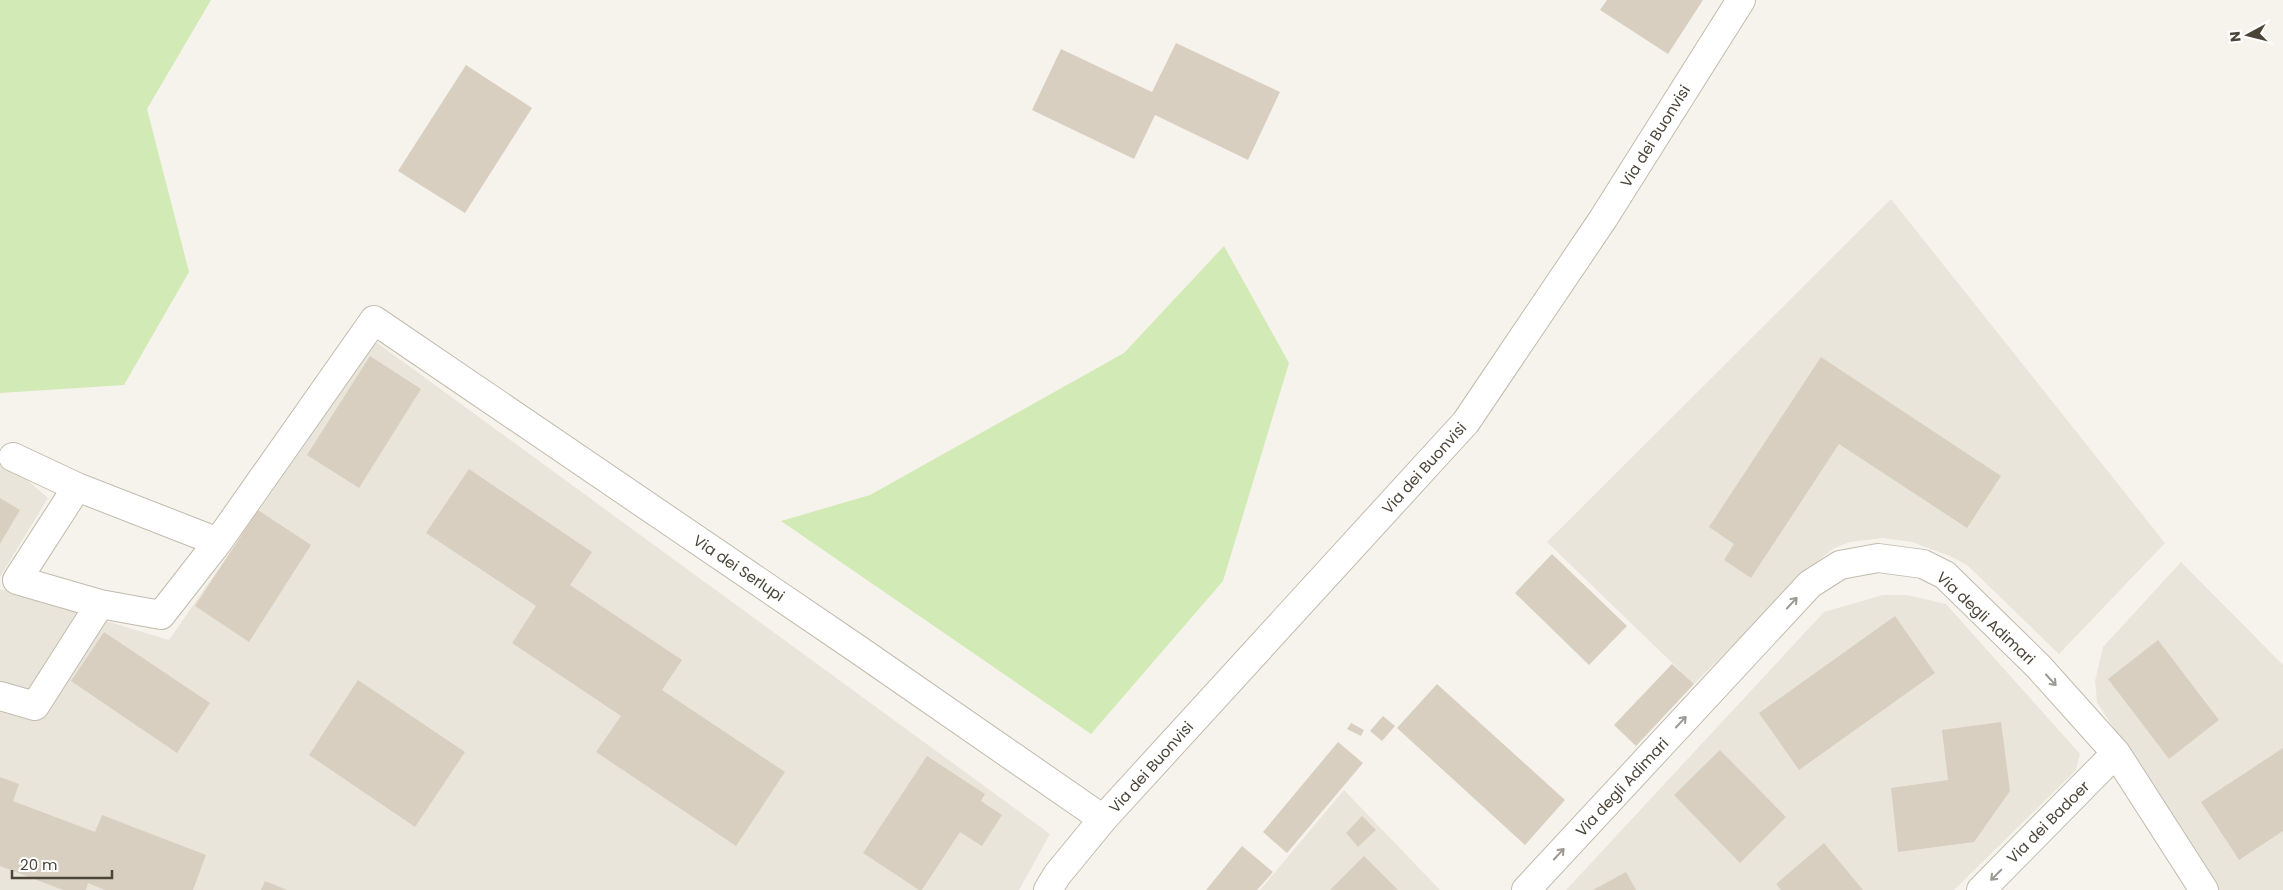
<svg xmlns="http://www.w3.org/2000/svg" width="2283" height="890" font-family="Poppins,sans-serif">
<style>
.residential{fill:#eae5da}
.green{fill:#d2eab5}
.building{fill:#d8cfc1}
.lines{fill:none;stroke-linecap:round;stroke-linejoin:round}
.minor-casing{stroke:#c2bbae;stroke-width:30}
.minor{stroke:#fff;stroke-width:28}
.oneway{stroke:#9c9892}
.labels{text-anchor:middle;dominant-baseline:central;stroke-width:4;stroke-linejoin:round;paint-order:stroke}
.street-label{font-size:15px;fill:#4b4439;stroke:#fff}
</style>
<rect width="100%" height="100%" fill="#f6f3ec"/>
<path class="residential" d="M 1891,199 L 2165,543 L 2059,654 L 1967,565 L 1950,556 L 1912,542 L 1883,538 L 1850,542 L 1834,548 L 1813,565 L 1694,684 L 1547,542 Z
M 376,342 L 1050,834 L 1019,890 L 0,890 L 0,589 L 169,640 Z
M 0,457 L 48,498 L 0,577 Z
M 2181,562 L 2283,665 L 2283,890 L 2218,890 L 2097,702 L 2095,681 L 2103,647 Z
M 1883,595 L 1907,595 L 1946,604 L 2080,754 L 2076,770 L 1954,890 L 1566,890 L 1824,612 Z
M 1344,790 L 1440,890 L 1260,890 Z"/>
<path class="green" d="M 0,0 L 211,0 L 147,109 L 189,272 L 124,385 L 0,393 Z
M 1224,246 L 1289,363 L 1223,581 L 1091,734 L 781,521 L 870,495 L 1124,353 Z"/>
<path class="building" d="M 1607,0 L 1703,0 L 1668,54 L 1600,10 Z
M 1176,43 L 1280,92 L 1248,160 L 1155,115 L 1134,159 L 1032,110 L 1061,49 L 1152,92 Z
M 466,65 L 532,108 L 465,213 L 398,171 Z
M 370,356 L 421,389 L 359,488 L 307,455 Z
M 1821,357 L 2001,476 L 1967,528 L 1839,444 L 1751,578 L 1724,560 L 1734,544 L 1709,527 Z
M 469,469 L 592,552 L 570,585 L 682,660 L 662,690 L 785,772 L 736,846 L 596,752 L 621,716 L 512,643 L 536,606 L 426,533 Z
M 0,498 L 20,510 L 0,544 Z
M 258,510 L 311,545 L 249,642 L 195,606 Z
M 1552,554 L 1627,626 L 1589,665 L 1515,593 Z
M 1895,616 L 1935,673 L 1799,770 L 1759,713 Z
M 104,632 L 210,703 L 177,753 L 71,681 Z
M 2158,640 L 2219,720 L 2169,759 L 2108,679 Z
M 1672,664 L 1694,684 L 1636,746 L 1614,725 Z
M 358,680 L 465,752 L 415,827 L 309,755 Z
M 1437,684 L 1565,800 L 1525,845 L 1397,728 Z
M 1383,716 L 1395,726 L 1382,741 L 1370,731 Z
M 2001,722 L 2010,791 L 1974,842 L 1898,852 L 1891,788 L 1948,780 L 1942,730 Z
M 1351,723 L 1364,730 L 1361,736 L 1347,729 Z
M 1338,742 L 1363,763 L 1287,853 L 1263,832 Z
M 2283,748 L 2283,831 L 2239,860 L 2201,802 Z
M 1720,750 L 1786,817 L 1740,863 L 1674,795 Z
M 927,756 L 985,794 L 981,801 L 1002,815 L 982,846 L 960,832 L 922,890 L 919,890 L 863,853 Z
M 0,777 L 19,784 L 13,801 L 95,832 L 102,815 L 206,855 L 193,890 L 105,890 L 88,883 L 86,890 L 63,890 L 0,866 Z
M 1362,816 L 1376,830 L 1358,847 L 1346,833 Z
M 1824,843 L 1863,890 L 1781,890 L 1776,884 Z
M 1242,846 L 1273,872 L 1257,890 L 1206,890 Z
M 1364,856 L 1398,890 L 1330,890 Z
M 1626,872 L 1636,890 L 1593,890 Z
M 265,881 L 287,890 L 261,890 Z"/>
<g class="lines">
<g class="minor-casing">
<path id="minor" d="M 13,457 L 77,487 L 218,542
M 77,487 L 17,580 L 100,604
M 0,696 L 35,706 L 100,604 L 161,615 L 218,542 L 374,320 L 856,648 L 1103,819
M 1048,890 L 1057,875 L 1103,819 L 1466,422 L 1603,219 L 1741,0
M 1526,890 L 1810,584 L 1840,565 L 1878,558 L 1923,564 L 1945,575 L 2039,667 L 2116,753 L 2204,890
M 1981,890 L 2116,753"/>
</g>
<use href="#minor" class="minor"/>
</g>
<defs><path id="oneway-shaft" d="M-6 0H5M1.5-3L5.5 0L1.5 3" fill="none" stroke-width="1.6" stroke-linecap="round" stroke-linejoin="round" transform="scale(1.25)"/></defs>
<g class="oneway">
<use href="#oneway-shaft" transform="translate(1792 603) rotate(-47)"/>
<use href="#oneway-shaft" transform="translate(2051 680) rotate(47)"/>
<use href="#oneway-shaft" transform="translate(1681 722) rotate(-47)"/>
<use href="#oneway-shaft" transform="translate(1559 854) rotate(-47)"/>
<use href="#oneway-shaft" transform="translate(1996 875) rotate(135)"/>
</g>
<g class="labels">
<g class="street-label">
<text transform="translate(1655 136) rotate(-58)">Via dei Buonvisi</text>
<text transform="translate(1424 468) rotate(-48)">Via dei Buonvisi</text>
<text transform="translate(739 568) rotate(34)">Via dei Serlupi</text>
<text transform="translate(1986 618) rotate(43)">Via degli Adimari</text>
<text transform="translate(1151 767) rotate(-48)">Via dei Buonvisi</text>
<text transform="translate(1622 787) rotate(-47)">Via degli Adimari</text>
<text transform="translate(2048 822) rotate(-45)">Via dei Badoer</text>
</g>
</g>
<g transform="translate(2248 35) rotate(263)" stroke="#ffffff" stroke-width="4" paint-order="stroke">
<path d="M0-4L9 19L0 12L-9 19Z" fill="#4b4439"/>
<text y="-8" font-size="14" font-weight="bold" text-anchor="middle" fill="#4b4439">N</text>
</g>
<path d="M12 870v8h100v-8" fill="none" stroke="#4b4439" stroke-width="2.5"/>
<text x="20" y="870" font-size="15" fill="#4b4439" stroke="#ffffff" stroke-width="4" paint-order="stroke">20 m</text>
</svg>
